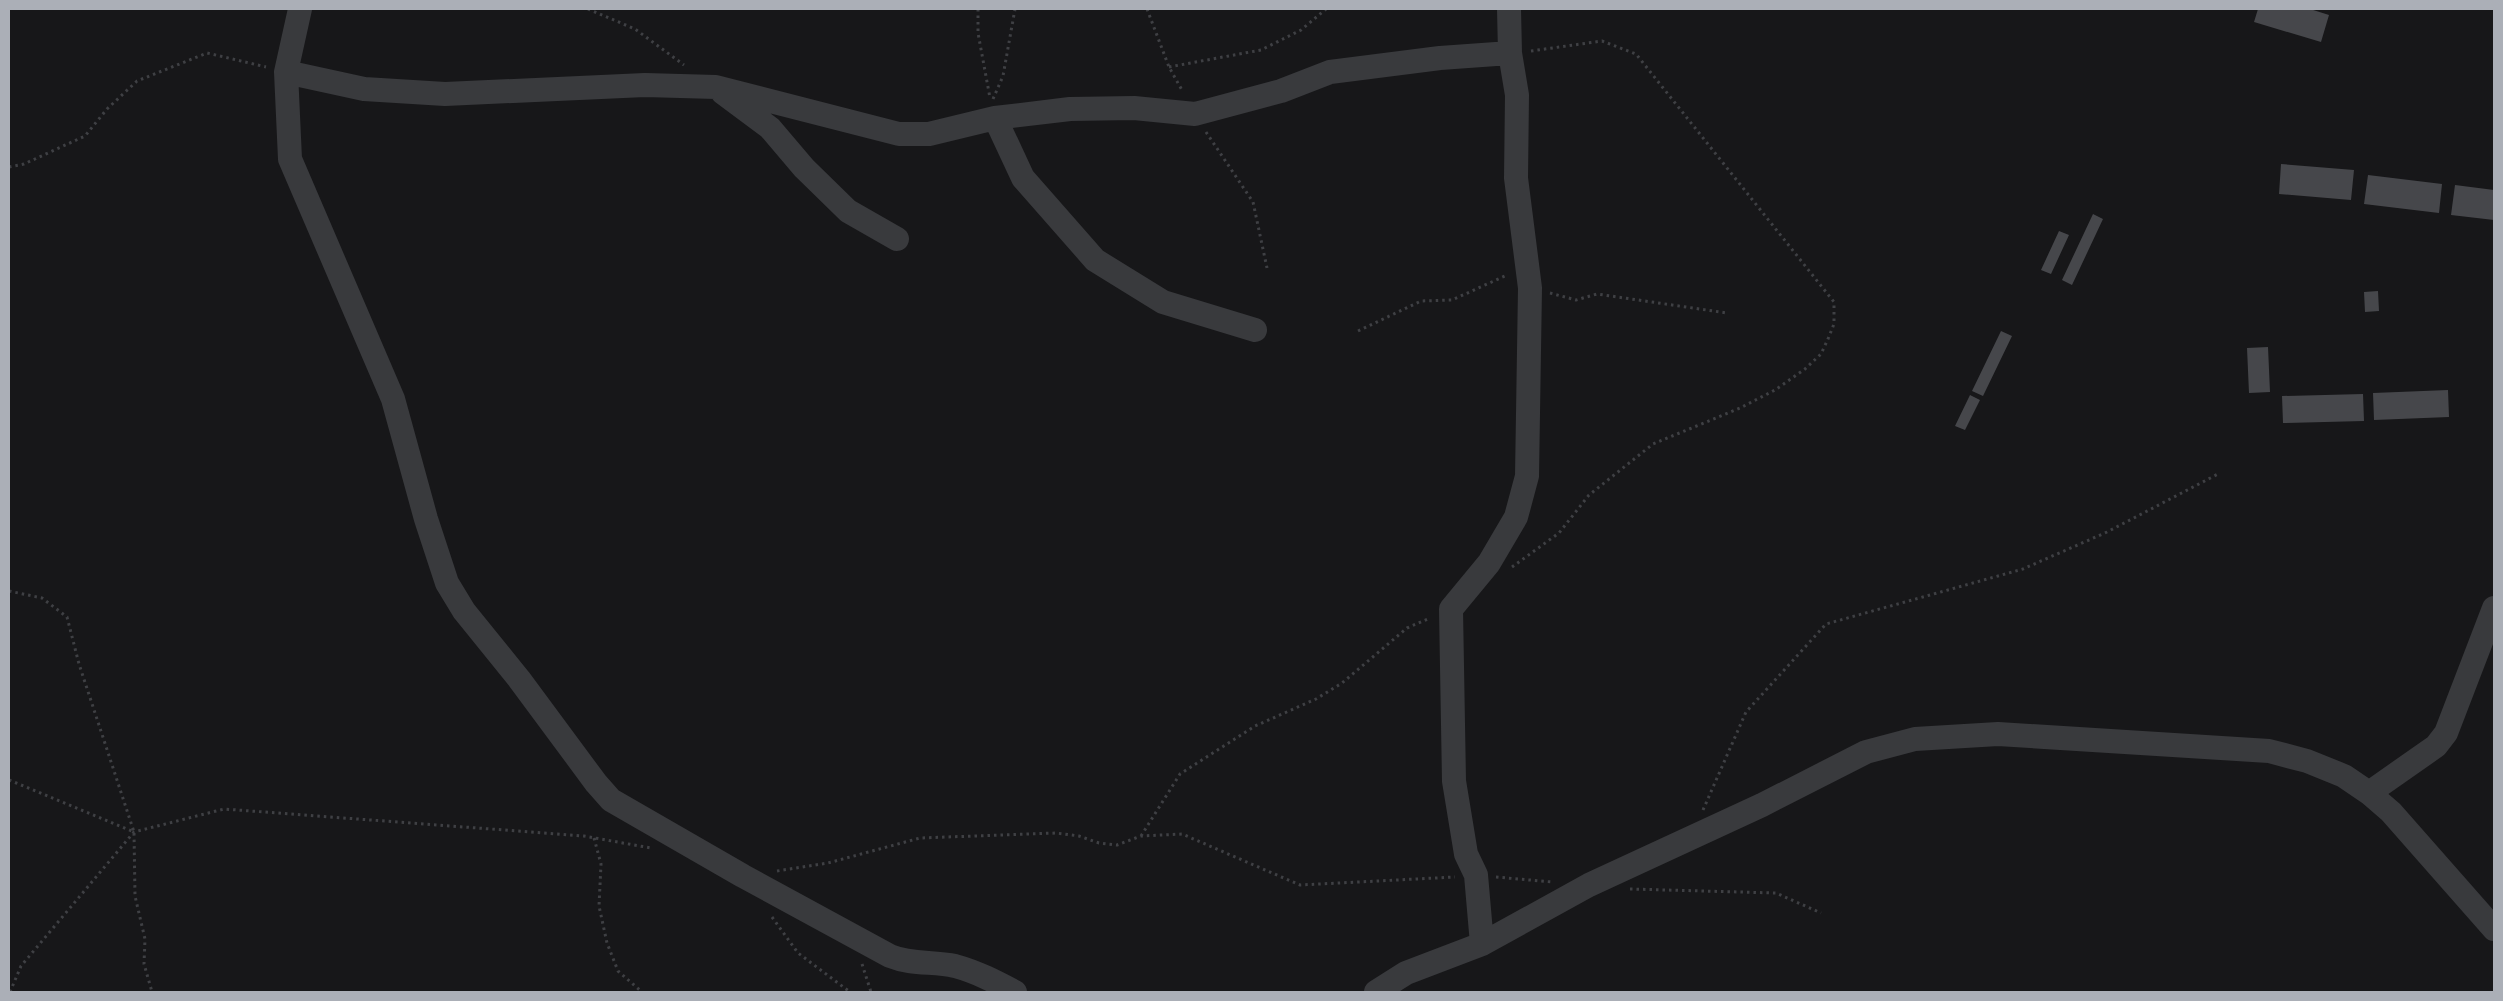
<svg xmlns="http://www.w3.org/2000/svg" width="2503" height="1001" font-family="'Exo 2',sans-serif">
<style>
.building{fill:#46474b}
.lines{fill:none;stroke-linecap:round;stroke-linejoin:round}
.path{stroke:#3f4044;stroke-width:3;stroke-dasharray:2.5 4;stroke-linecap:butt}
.minor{stroke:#393a3d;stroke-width:24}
</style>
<rect width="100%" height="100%" fill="#171719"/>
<path class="building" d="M 2258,9 L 2310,9 L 2329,15 L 2321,42 L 2254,22 Z
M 2281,164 L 2354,170 L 2351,200 L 2279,194 Z
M 2368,175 L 2442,184 L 2439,213 L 2364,204 Z
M 2455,185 L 2494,190 L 2494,220 L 2451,215 Z
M 2093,214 L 2103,219 L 2072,285 L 2062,280 Z
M 2059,231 L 2069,235 L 2051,274 L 2041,270 Z
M 2378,291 L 2379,311 L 2365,312 L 2364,292 Z
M 2001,331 L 2012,336 L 1983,396 L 1972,391 Z
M 2268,347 L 2270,392 L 2249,393 L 2247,348 Z
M 2448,390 L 2449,417 L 2374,420 L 2373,393 Z
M 2363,394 L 2364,421 L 2283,423 L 2282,396 Z
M 1970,395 L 1980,400 L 1965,430 L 1955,426 Z"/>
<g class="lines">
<path class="path" d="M 588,9 L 635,29 L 684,65
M 978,9 L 978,33 L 990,98
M 1147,9 L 1169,67 L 1183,92
M 1169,67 L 1261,50 L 1301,30 L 1326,9
M 993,99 L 1003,76 L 1015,9
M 1206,132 L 1253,202 L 1267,268
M 9,167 L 24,164 L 85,136 L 107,109 L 137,81 L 207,53 L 266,67
M 1550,293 L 1576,300 L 1597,294 L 1727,313
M 1358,331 L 1421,301 L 1452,300 L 1507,275
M 1512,567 L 1559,533 L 1589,495 L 1653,444 L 1740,408 L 1775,390 L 1805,369 L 1821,354 L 1828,339 L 1834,324 L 1834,302 L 1636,54 L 1602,41 L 1531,51
M 9,591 L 42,598 L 67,617 L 79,664 L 134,832
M 9,780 L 134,832 L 135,896 L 145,939 L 144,964 L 152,992
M 1703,810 L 1746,712 L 1826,624 L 2023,569 L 2107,532 L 2218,474
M 1141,836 L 1180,774 L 1255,726 L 1316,699 L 1342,683 L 1407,628 L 1430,618
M 594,838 L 601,864 L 599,906 L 607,943 L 618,971 L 642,992
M 777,871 L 828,863 L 920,838 L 1056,833 L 1079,836 L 1099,843 L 1117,845 L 1141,836 L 1182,834 L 1300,885 L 1455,877
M 1496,877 L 1552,882
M 1630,889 L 1776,893 L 1821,913
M 772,917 L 798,953 L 850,992
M 862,964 L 871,992
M 10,992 L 21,966 L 134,832 L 224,809 L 584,836 L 651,848"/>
<path class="minor" d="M 300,9 L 286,72 L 290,159 L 393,399 L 426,519 L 447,583 L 464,611 L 519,679 L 596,783 L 611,800 L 743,876 L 890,956 C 912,965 933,961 955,966 C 977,972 996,982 1015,992
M 286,72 L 364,89 L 445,94 L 645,85 L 716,87 L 899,134 L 929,134 L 995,118 L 1070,109 L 1134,108 L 1195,114 L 1281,91 L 1330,72 L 1440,58 L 1510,53
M 723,93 L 770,128 L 804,168 L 848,211 L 897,239
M 995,118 L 1023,178 L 1095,260 L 1163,302 L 1255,330
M 2369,793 L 2436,746 L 2446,733 L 2494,608
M 1482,944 L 1476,875 L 1466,854 L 1454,781 L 1451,609 L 1489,563 L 1516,517 L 1527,476 L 1530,288 L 1516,178 L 1517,95 L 1510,53 L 1509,9
M 1376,992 L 1406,973 L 1482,944 L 1589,885 L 1762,805 L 1866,752 L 1915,739 L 1998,734 L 2269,751 L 2307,761 L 2344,776 L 2369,793 L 2391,812 L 2494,929"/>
</g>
<rect width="2503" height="1001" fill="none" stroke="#abafb7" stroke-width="20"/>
</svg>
